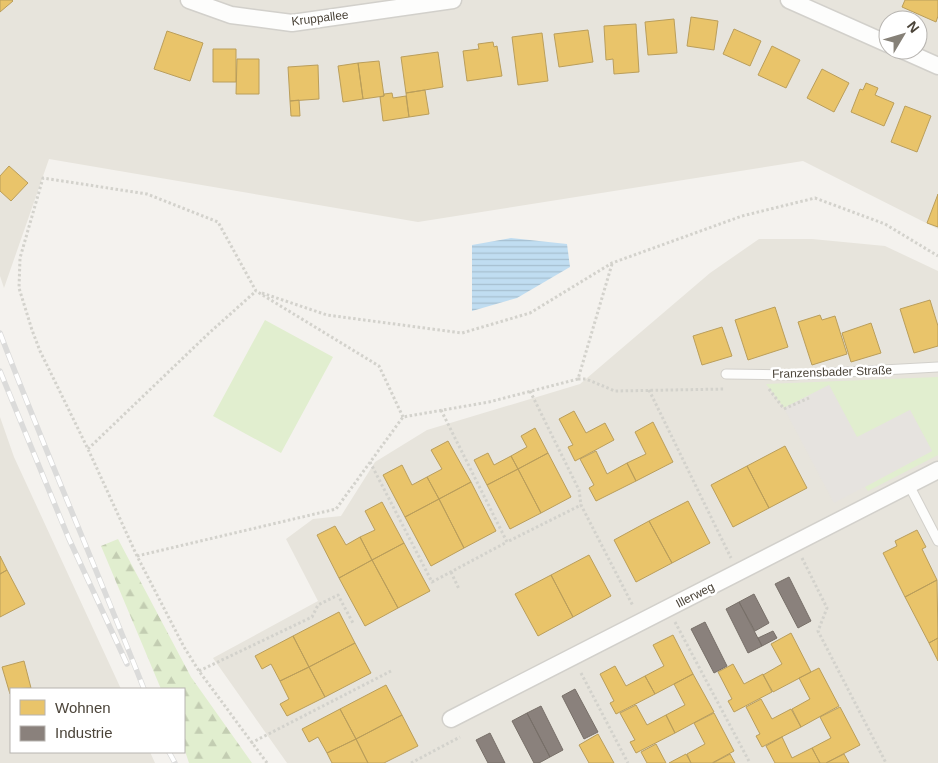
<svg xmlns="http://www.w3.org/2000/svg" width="938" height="763" font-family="Arial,sans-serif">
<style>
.residential{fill:#e7e4dc;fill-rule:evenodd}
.grass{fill:#e1eecf}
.forest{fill:url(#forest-firs)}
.parking{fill:#e6e3df}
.water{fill:url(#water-rules)}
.homes{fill:#e9c46a;stroke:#ba9e5b}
.industry{fill:#8a817c;stroke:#776f68}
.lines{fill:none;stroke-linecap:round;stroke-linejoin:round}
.lane-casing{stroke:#d2d0cb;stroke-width:11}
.street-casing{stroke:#d2d0cb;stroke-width:19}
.path{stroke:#d3d2cc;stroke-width:3;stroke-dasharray:2.5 2.5;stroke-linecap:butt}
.lane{stroke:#fdfdfc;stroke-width:9}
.street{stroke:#fdfdfc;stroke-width:16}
.rail-casing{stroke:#dbdbda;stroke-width:5.5}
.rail{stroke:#fff;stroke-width:4;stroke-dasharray:11;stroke-linecap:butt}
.labels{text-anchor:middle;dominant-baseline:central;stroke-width:5;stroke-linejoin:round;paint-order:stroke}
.street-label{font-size:12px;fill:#4b4439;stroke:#fff}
</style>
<defs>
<pattern id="forest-firs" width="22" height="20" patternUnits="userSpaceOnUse" patternTransform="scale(1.25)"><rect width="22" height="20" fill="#e1eecf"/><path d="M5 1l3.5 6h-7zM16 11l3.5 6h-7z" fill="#c3cdb2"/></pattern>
<pattern id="water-rules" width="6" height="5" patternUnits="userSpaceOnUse" patternTransform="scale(1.25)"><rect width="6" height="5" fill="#c0ddf1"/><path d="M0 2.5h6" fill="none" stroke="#a6bfcf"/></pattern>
</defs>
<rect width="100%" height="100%" fill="#f4f2ee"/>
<path class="residential" d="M 0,0 L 938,0 L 938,229 L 803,161 L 418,222 L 49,159 L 4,288 L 0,276 ZM 888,20 L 918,20 L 918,50 L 888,50 Z
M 759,239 L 812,239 L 885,246 L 938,271 L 938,763 L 287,763 L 213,658 L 318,601 L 286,539 L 313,519 L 341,516 L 375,462 L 427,430 L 580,384 L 710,273 Z
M 0,417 L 14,457 L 121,689 L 11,689 L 11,752 L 150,752 L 155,763 L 0,763 Z"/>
<path class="grass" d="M 265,320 L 333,357 L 281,453 L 213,416 Z
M 938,377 L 938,455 L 868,491 L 865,487 L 932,451 L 910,410 L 857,438 L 829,385 L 784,408 L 766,384 Z"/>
<path class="forest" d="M 118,539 L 191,677 L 252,763 L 189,763 L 184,748 L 184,689 L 161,689 L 101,546 Z"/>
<path class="parking" d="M 829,385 L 857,437 L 910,410 L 932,451 L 834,503 L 784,408 Z"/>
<path class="water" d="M 511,238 L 567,244 L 570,267 L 517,298 L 472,311 L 472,245 Z"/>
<path class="homes" d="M 0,0 L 12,0 L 13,1 L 0,12 Z
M 905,0 L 938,0 L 938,16 L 936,22 L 902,7 Z
M 691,17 L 718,21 L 714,50 L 687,46 Z
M 674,19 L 677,53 L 648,55 L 645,22 Z
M 636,24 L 639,72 L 614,74 L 613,59 L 606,60 L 604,26 Z
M 734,29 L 761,41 L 750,66 L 723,54 Z
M 588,30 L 593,62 L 559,67 L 554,34 Z
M 167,31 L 203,43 L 190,81 L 154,69 Z
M 542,33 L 548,81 L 518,85 L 512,37 Z
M 493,42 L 494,47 L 497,46 L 502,76 L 467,81 L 463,51 L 479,49 L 478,44 Z
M 772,46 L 800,60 L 786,88 L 758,75 Z
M 213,49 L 236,49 L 236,82 L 213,82 Z
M 438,52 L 443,87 L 406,93 L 401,57 Z
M 237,59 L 259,59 L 259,94 L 236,94 Z
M 379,61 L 384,96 L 363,99 L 358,63 Z
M 358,63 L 363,99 L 343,102 L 338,66 Z
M 318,65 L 319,99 L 290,101 L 288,67 Z
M 822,69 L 849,83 L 834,112 L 807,98 Z
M 866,83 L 878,88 L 875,95 L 894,103 L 884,126 L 851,112 L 860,89 L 863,90 Z
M 425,90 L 429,114 L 409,117 L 406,93 Z
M 392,93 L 393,98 L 406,96 L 409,117 L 383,121 L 380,97 L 384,96 L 384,94 Z
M 299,100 L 300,116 L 291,116 L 290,101 Z
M 905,106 L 931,116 L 917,152 L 891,142 Z
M 9,166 L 28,183 L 11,201 L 0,191 L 0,176 Z
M 938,194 L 938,227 L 927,223 Z
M 930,300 L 938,326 L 938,346 L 914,353 L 900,309 Z
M 775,307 L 788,347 L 748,360 L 735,320 Z
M 820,315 L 822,320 L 835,316 L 847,354 L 812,365 L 798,322 Z
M 871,323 L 881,353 L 851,362 L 842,333 Z
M 722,327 L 732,356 L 702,365 L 693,336 Z
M 574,411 L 586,433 L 605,423 L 614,440 L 575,461 L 568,447 L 573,445 L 559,419 Z
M 653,422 L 673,462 L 636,481 L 627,463 L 646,454 L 635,432 Z
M 535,428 L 548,453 L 518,469 L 511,456 L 527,447 L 521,436 Z
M 448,441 L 471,482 L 439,499 L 427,477 L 442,469 L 431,450 Z
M 785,446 L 807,488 L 769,508 L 747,466 Z
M 596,451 L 607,474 L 627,463 L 636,481 L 596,501 L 589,488 L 594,485 L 580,459 Z
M 488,453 L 494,465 L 511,456 L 518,469 L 487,485 L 474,460 Z
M 548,453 L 571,497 L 541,513 L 518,469 Z
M 402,465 L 412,485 L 427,477 L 439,499 L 405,517 L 383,475 Z
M 747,466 L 769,508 L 733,527 L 711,485 Z
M 518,469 L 541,513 L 510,529 L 487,485 Z
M 471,482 L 496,531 L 464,548 L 439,499 Z
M 439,499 L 464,548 L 431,566 L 405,517 Z
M 688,501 L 710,543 L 672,563 L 649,521 Z
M 382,502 L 404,543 L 372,560 L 360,537 L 375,530 L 365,511 Z
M 649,521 L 672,563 L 636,582 L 614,540 Z
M 335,526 L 346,545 L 360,537 L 372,560 L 339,578 L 317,535 Z
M 917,530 L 926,547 L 922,549 L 937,580 L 905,597 L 883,553 L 897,546 L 895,541 Z
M 404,543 L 430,591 L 398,608 L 372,560 Z
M 589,555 L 611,596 L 573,617 L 551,575 Z
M 0,556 L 7,570 L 0,574 Z
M 372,560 L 398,608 L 365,626 L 339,578 Z
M 7,570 L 25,604 L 0,617 L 0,574 Z
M 551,575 L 573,617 L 538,636 L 515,594 Z
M 937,580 L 938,638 L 929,643 L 905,597 Z
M 339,612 L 355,643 L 309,667 L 293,636 Z
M 791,633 L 811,672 L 773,692 L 763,675 L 782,664 L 771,644 Z
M 673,635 L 693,674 L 655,694 L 645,676 L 664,666 L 653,645 Z
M 293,636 L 309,667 L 280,681 L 271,664 L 262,669 L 255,656 Z
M 938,638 L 938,661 L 929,643 Z
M 355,643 L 371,673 L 325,697 L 309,667 Z
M 24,661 L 31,688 L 11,689 L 11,693 L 10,694 L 2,667 Z
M 733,664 L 744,684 L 763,674 L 772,692 L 734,712 L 728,701 L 732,699 L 718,672 Z
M 615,666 L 626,686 L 645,676 L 655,694 L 616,714 L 610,703 L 614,701 L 600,674 Z
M 309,667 L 325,697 L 287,716 L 280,704 L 289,699 L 280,681 Z
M 819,668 L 839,706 L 801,727 L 792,709 L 810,699 L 799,678 Z
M 693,674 L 714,712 L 675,733 L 666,715 L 685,705 L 674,684 Z
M 386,685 L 402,715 L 356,739 L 340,709 Z
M 761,699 L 772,719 L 791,709 L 801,727 L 762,747 L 756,736 L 760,734 L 746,707 Z
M 636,705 L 647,725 L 666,715 L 675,733 L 636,753 L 630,742 L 635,740 L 620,713 Z
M 840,707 L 860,745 L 826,763 L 820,763 L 812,748 L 831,738 L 820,717 Z
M 340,709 L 356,739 L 327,753 L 318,737 L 309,742 L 302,729 Z
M 714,713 L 734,751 L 712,763 L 691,763 L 687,754 L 705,744 L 694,723 Z
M 402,715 L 418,746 L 384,763 L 368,763 L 356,739 Z
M 598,734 L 614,763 L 589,763 L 579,745 Z
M 782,737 L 792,758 L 812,748 L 820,763 L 775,763 L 766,746 Z
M 356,739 L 368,763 L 332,763 L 327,753 Z
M 656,744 L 666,763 L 647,763 L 641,752 Z
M 686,754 L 691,763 L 669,763 Z
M 730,754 L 735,763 L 713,763 Z
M 844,754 L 849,763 L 826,763 Z"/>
<path class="industry" d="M 789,577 L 811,621 L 798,628 L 775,584 Z
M 754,594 L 769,623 L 755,631 L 739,602 Z
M 739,602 L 762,646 L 748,653 L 726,609 Z
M 705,622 L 727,666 L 714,673 L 691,629 Z
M 773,631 L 777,638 L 762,646 L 758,638 Z
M 575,689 L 598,732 L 584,739 L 562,696 Z
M 541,706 L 563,750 L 550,757 L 527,713 Z
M 527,713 L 550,757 L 539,763 L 534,763 L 512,721 Z
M 490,733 L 505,763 L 488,763 L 476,740 Z"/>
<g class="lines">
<g class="lane-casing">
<path id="lane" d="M 726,374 L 791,375 L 938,367
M 909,485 L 938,541"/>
</g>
<g class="street-casing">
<path id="street" d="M 189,0 L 231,15 L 292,23 L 453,0
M 789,0 L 888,44
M 902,50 L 938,66
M 451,719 L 938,470"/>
</g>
<path class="path" d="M 262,293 L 327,315 L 462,333 L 530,313 L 612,263 L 742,216 L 815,198 L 885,224 L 938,256
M 578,379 L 586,379 L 615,391 L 725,389
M 769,389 L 784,409 L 809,398
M 649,390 L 731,558
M 530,391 L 579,490 L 581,505 L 633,606
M 441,410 L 507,542 L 581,505
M 88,449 L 208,334 L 256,291
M 370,462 L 432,582 L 507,542
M 137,556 L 336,509 L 403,417 L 489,402 L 578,379 L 612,264
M 802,558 L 827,608 L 818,631 L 886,763
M 451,572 L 459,589
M 675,622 L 750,763
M 199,671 L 312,617 L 318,605 L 338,595 L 354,625
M 581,673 L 628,763
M 251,743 L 391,671
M 267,763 L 199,671 L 184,647 L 137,556 L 88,449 L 40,351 L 32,330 L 19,288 L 20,258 L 43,178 L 147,194 L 218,222 L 256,291 L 379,366 L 403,417
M 411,763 L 460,737"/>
<use href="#lane" class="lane"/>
<use href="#street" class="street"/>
<g class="rail-casing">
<path id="rail" d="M 0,333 C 46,453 97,570 144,689
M 0,371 L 69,539 L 127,664
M 169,752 L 175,763"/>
</g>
<use href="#rail" class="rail"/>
</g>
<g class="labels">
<g class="street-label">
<text transform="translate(320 18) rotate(-7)">Kruppallee</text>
<text transform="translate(832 372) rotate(-2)">Franzensbader Straße</text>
<text transform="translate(695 595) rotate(-27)">Illerweg</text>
</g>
</g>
<rect x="10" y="688" width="175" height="65" fill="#ffffff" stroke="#b7b4b0"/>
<rect x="20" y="700" width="25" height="15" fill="#e9c46a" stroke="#b7b4b0"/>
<text x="55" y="713" font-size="15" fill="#4b4439">Wohnen</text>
<rect x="20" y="726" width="25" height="15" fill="#8a817c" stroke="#b7b4b0"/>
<text x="55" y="738" font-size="15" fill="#4b4439">Industrie</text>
<g transform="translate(903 35) rotate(52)"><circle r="24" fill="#ffffff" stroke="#b7b4b0"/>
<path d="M0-4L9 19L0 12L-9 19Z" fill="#868178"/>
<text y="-8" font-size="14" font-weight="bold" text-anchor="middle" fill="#4b4439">N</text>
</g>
</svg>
